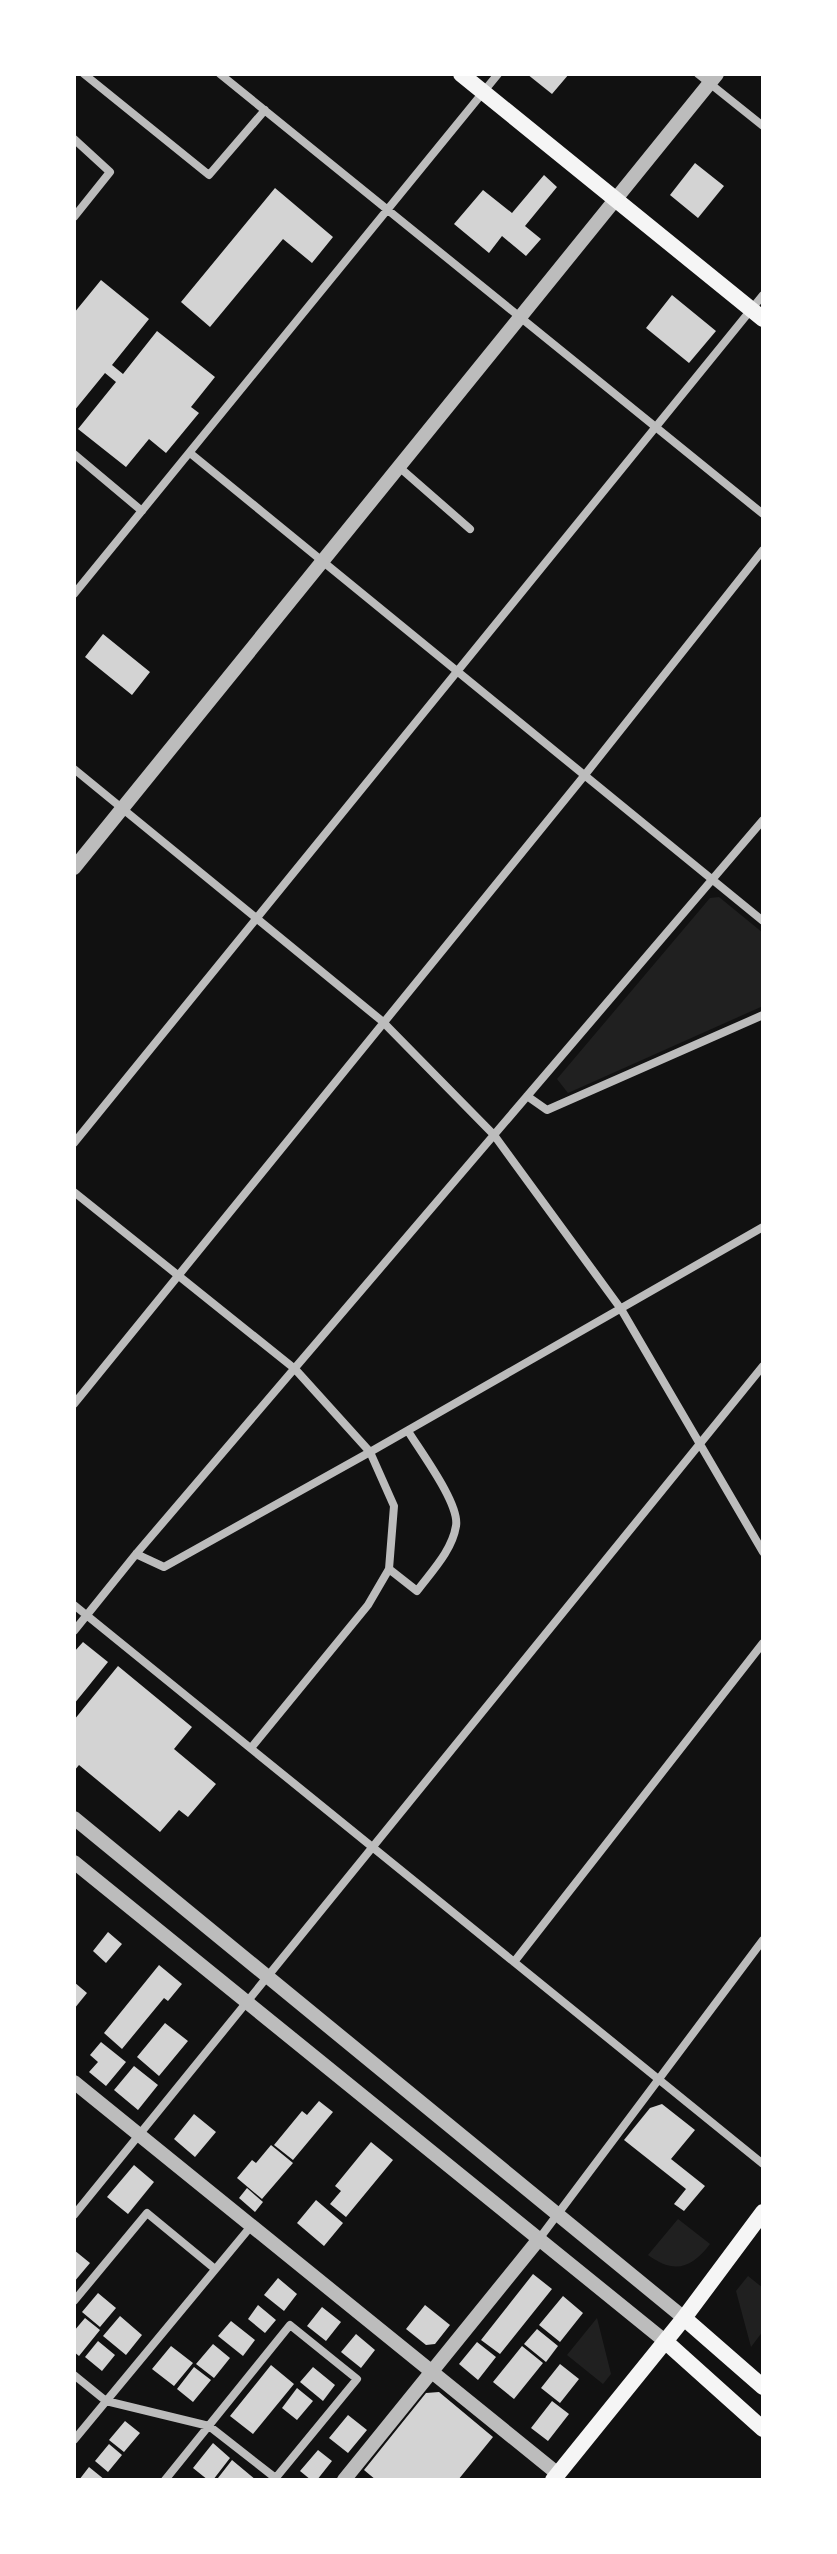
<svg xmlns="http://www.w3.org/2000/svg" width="837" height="2554" font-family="Jost,sans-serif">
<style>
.green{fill:#202020}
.building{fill:#d3d3d3}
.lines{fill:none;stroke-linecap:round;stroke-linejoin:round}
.minor{stroke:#bcbcbc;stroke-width:8}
.tertiary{stroke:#bcbcbc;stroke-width:14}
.secondary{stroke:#f5f5f5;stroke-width:16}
</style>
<rect width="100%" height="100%" fill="#111"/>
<path class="green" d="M 719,897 L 763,933 L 763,1006 L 568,1093 L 557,1079 L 710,898 Z
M 678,2219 L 710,2244 C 691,2269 674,2274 648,2255 Z
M 748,2276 L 763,2288 L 763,2331 L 751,2347 L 736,2291 Z
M 597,2318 L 611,2374 L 603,2384 L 567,2355 Z"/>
<path class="building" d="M 527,74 L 569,74 L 552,94 Z
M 695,163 L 724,186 L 698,218 L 670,195 Z
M 544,175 L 557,187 L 525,226 L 541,239 L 526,256 L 502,236 L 489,253 L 454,224 L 483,190 L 512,213 Z
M 275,188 L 333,237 L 312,263 L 283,239 L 210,327 L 181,302 Z
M 101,280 L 149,319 L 112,365 L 123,374 L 157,331 L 215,377 L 191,407 L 199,413 L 166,453 L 149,439 L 126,467 L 78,429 L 116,382 L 105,373 L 74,411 L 74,313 Z
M 672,295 L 716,331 L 689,363 L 646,328 Z
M 103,634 L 150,672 L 132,695 L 85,657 Z
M 83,1642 L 108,1662 L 74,1704 L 74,1652 Z
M 118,1666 L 192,1727 L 174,1749 L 216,1784 L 188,1817 L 179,1810 L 160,1832 L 79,1765 L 74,1771 L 74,1720 Z
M 108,1932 L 122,1944 L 106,1963 L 93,1951 Z
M 159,1965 L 182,1984 L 168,2001 L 164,1998 L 122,2049 L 104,2033 Z
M 74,1982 L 87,1993 L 74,2009 Z
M 165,2023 L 188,2041 L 159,2076 L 137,2057 Z
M 101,2042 L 126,2062 L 106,2086 L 89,2072 L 98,2062 L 90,2055 Z
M 134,2066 L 158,2085 L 138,2110 L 114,2090 Z
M 319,2101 L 333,2112 L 293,2160 L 274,2145 L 302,2111 L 307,2115 Z
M 662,2104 L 695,2130 L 671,2159 L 705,2186 L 684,2211 L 674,2204 L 686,2189 L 624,2140 L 650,2108 Z
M 194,2114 L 216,2132 L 195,2157 L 174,2139 Z
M 371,2142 L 393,2160 L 346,2217 L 330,2204 L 341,2191 L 335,2186 Z
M 271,2145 L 293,2163 L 262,2199 L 237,2178 L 252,2160 L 256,2163 Z
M 134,2165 L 154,2182 L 128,2214 L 107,2197 Z
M 247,2188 L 263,2202 L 255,2212 L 239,2198 Z
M 316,2200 L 343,2223 L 324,2246 L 297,2223 Z
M 74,2250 L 90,2263 L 74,2282 Z
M 533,2274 L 552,2289 L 500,2354 L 481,2340 Z
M 278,2278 L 297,2294 L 284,2311 L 264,2295 Z
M 98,2293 L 116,2308 L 100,2327 L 82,2312 Z
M 563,2296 L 583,2313 L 560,2342 L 539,2325 Z
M 258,2305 L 276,2320 L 265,2333 L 248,2319 Z
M 425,2305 L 450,2325 L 435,2344 L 426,2345 L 406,2329 Z
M 322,2307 L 341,2322 L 326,2341 L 307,2326 Z
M 120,2316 L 142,2335 L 126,2355 L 103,2336 Z
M 85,2318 L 100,2330 L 79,2356 L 74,2352 L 74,2331 Z
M 231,2321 L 255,2340 L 243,2356 L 218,2336 Z
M 537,2329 L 558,2346 L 546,2362 L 524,2344 Z
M 356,2334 L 375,2350 L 361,2368 L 341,2352 Z
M 98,2341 L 115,2355 L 102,2371 L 85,2357 Z
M 477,2342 L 496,2357 L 478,2380 L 459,2364 Z
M 213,2344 L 230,2358 L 214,2378 L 196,2364 Z
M 171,2346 L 193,2363 L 174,2386 L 152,2369 Z
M 522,2346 L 543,2363 L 514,2399 L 493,2382 Z
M 560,2364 L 579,2379 L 560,2403 L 541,2388 Z
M 271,2365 L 294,2384 L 253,2434 L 230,2416 Z
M 194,2367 L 211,2380 L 193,2402 L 177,2389 Z
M 313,2367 L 335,2385 L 323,2401 L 300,2382 Z
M 297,2388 L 313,2401 L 297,2420 L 282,2408 Z
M 439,2392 L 493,2437 L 458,2480 L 376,2480 L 364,2470 L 426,2393 Z
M 552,2401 L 569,2414 L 548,2441 L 531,2428 Z
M 348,2415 L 367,2430 L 348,2453 L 329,2438 Z
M 125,2421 L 140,2433 L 124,2452 L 109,2440 Z
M 213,2443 L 230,2458 L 213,2480 L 208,2480 L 193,2468 Z
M 109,2444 L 122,2455 L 108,2472 L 95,2461 Z
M 318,2450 L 332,2461 L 317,2480 L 311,2480 L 300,2471 Z
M 232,2460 L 256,2480 L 220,2480 L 218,2478 Z
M 89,2467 L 105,2480 L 79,2480 Z"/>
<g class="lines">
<path class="minor" d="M 84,74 L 209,175 L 265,110
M 220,74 L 763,514
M 698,74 L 763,126
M 74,139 L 110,172 L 74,217
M 190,453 L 763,921
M 74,454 L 142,511
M 399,467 L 470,529
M 74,594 L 498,74
M 74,769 L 382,1021 L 494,1135 L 621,1309 L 763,1552
M 527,1096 L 547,1110 L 763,1015
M 74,1143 L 763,295
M 74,1192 L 295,1369 L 370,1452 L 394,1506 L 389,1569 L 368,1605 L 251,1748
M 74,1404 L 584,776 L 763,550
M 136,1554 L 164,1567 L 370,1452 L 763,1227
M 389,1569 L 417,1591 C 431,1572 452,1551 456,1526 C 460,1504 420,1451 408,1431
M 74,1605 L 763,2164
M 74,1631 L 136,1554 L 763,820
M 514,1962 L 763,1643
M 74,2215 L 763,1366
M 539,2239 L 763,1940
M 74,2301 L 147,2213 L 215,2269
M 74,2375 L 106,2401 L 209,2426 L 278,2480
M 74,2440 L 252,2225
M 165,2480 L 290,2325 L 357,2379 L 274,2480"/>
<path class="tertiary" d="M 74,868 L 717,74
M 74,1818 L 684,2318
M 74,1862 L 666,2342
M 74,2082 L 558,2474
M 344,2480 L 539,2239"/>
<path class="secondary" d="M 461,74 L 763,319
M 684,2318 L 763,2387
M 666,2342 L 763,2429
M 553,2480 L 684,2318 L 763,2212"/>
</g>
<rect width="837" height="2554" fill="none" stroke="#ffffff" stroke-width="152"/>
</svg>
